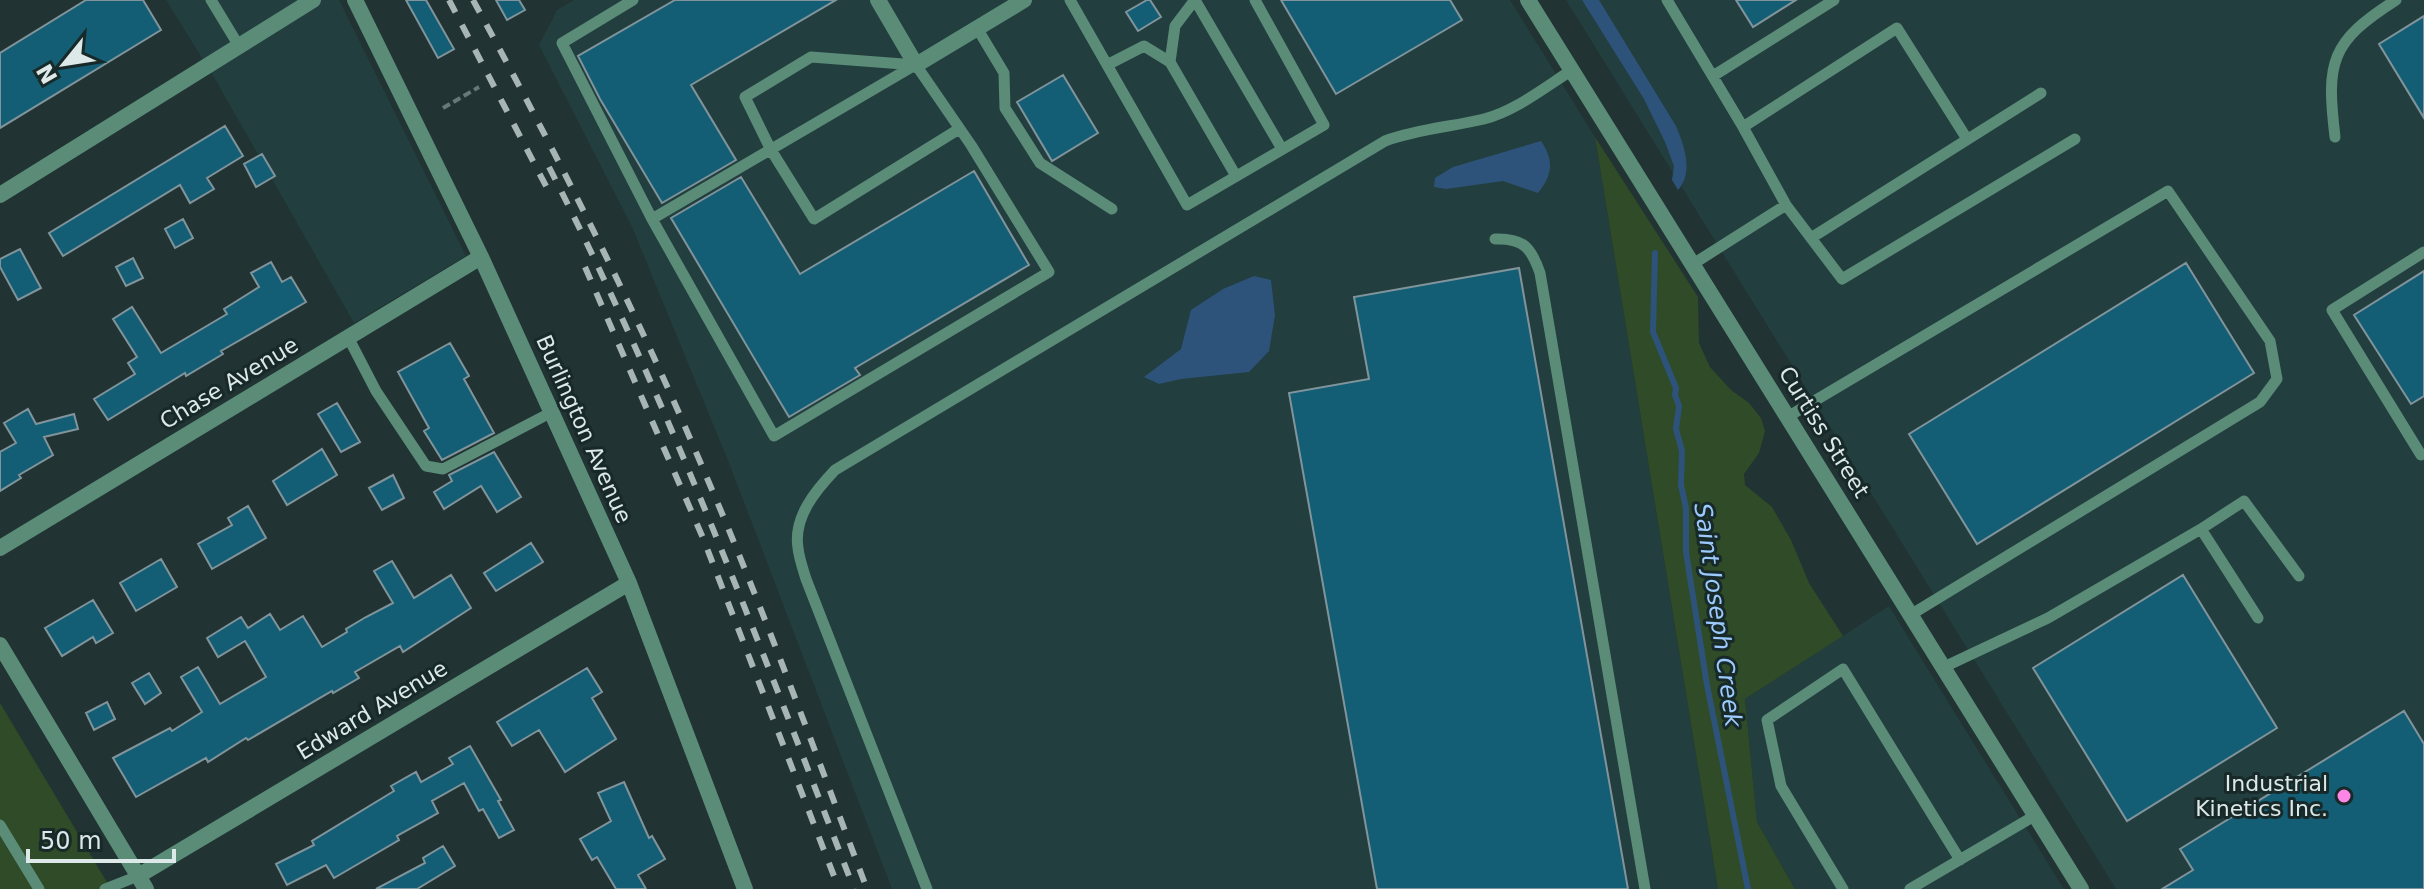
<svg xmlns="http://www.w3.org/2000/svg" width="2424" height="889" font-family="'DejaVu Sans',sans-serif">
<style>
.built{fill:#223e3e}
.green{fill:#2f4b27}
.water{fill:#2e537a}
.lines{fill:none;stroke-linecap:round;stroke-linejoin:round}
.stream{stroke:#2e537a;stroke-width:6}
.building{fill:#135e74;stroke:#81949b;stroke-width:2}
.path{stroke:#687878;stroke-width:4;stroke-dasharray:8 4;stroke-linecap:butt}
.service{stroke:#5a8c78;stroke-width:11}
.minor{stroke:#5a8c78;stroke-width:16}
.rail{stroke:#a8b5b5;stroke-width:6;stroke-dasharray:14 14;stroke-linecap:butt}
.poi-dot{fill:#fb86e5;stroke:#172929;stroke-width:3}
.labels{text-anchor:middle;dominant-baseline:central;stroke-width:6;stroke-linejoin:round;paint-order:stroke}
.street-label{font-size:22px;fill:#dde8e8;stroke:#172929}
.poi-label{font-size:22px;fill:#dde8e8;stroke:#172929;text-anchor:end}
.water-label{font-size:24px;font-style:italic;fill:#9ccafc;stroke:#172929}
</style>
<rect width="100%" height="100%" fill="#213333"/>
<path class="built" d="M 166,0 L 339,0 L 466,256 L 354,323 L 215,79 Z
M 574,0 L 1510,0 L 1595,137 L 1718,889 L 892,889 L 729,463 L 632,227 L 539,45 L 557,10 Z
M 1566,0 L 2424,0 L 2424,889 L 2116,889 Z
M 1889,606 L 1924,663 L 2064,889 L 1795,889 L 1757,822 L 1745,699 Z"/>
<path class="green" d="M 1595,137 L 1698,297 L 1699,343 L 1710,367 L 1731,390 L 1749,403 L 1761,418 L 1765,431 L 1759,453 L 1744,474 L 1745,485 L 1772,507 L 1791,540 L 1809,583 L 1843,636 L 1745,699 L 1757,822 L 1795,889 L 1718,889 Z
M 0,703 L 111,889 L 0,889 Z"/>
<path class="water" d="M 1582,0 L 1599,0 L 1676,126 C 1684,145 1694,172 1678,190 L 1672,180 L 1674,166 L 1665,142 L 1644,99 Z
M 1541,141 C 1554,160 1553,175 1538,193 L 1503,181 L 1446,189 L 1434,187 L 1435,178 L 1453,167 Z
M 1254,276 L 1271,280 L 1275,315 L 1269,351 L 1249,372 L 1181,379 L 1159,384 L 1144,377 L 1181,349 L 1191,310 L 1223,289 Z"/>
<g class="lines">
<path class="stream" d="M 1655,253 L 1653,332 L 1676,388 L 1675,395 L 1679,406 L 1676,429 L 1682,451 L 1681,485 L 1686,508 L 1686,552 L 1707,685 L 1748,889"/>
</g>
<path class="building" d="M 86,0 L 143,0 L 161,30 L 0,128 L 0,53 Z
M 406,0 L 426,0 L 454,49 L 438,58 Z
M 496,0 L 519,0 L 525,10 L 507,20 Z
M 675,0 L 836,0 L 691,85 L 736,160 L 662,203 L 600,99 L 578,56 Z
M 1147,0 L 1150,0 L 1161,17 L 1138,31 L 1126,12 Z
M 1281,0 L 1450,0 L 1462,20 L 1336,94 Z
M 1736,0 L 1796,0 L 1753,27 Z
M 2424,16 L 2424,118 L 2379,44 Z
M 1063,75 L 1098,133 L 1052,161 L 1017,102 Z
M 225,126 L 243,156 L 207,178 L 214,189 L 190,203 L 180,185 L 63,256 L 49,233 Z
M 262,154 L 275,176 L 256,187 L 244,164 Z
M 974,171 L 1029,265 L 855,368 L 860,375 L 789,417 L 671,218 L 741,177 L 800,274 Z
M 183,219 L 193,238 L 175,248 L 165,229 Z
M 20,249 L 41,288 L 18,300 L 0,267 L 0,259 Z
M 133,258 L 143,278 L 126,286 L 116,267 Z
M 271,262 L 282,282 L 291,277 L 306,302 L 221,351 L 223,354 L 186,376 L 185,373 L 108,420 L 94,399 L 135,374 L 128,363 L 137,357 L 113,319 L 132,307 L 161,353 L 227,314 L 224,309 L 259,287 L 251,273 Z
M 2186,263 L 2254,373 L 1977,544 L 1909,434 Z
M 1519,268 L 1628,889 L 1377,889 L 1289,393 L 1369,379 L 1354,297 Z
M 2424,271 L 2424,396 L 2411,404 L 2354,315 Z
M 450,343 L 469,376 L 464,379 L 494,433 L 442,460 L 424,431 L 429,428 L 398,372 Z
M 337,403 L 360,442 L 341,452 L 318,414 Z
M 28,409 L 36,424 L 74,414 L 78,429 L 44,437 L 53,455 L 19,475 L 21,478 L 0,491 L 0,452 L 16,443 L 4,423 Z
M 322,449 L 337,475 L 287,505 L 273,481 Z
M 494,452 L 521,497 L 497,512 L 481,486 L 444,509 L 434,492 L 452,481 L 449,475 Z
M 393,475 L 404,498 L 382,510 L 369,488 Z
M 248,506 L 266,538 L 212,569 L 198,544 L 232,525 L 228,518 Z
M 531,543 L 543,562 L 496,591 L 484,573 Z
M 161,559 L 177,587 L 136,611 L 120,583 Z
M 392,561 L 414,598 L 451,575 L 471,608 L 403,652 L 400,646 L 355,672 L 359,678 L 333,693 L 332,691 L 248,740 L 246,738 L 208,762 L 206,758 L 136,797 L 113,758 L 170,728 L 172,731 L 202,712 L 181,677 L 198,667 L 220,704 L 266,677 L 245,641 L 218,657 L 207,638 L 241,617 L 248,628 L 270,614 L 280,630 L 303,616 L 322,647 L 347,632 L 346,629 L 366,617 L 393,603 L 374,571 Z
M 2183,575 L 2277,728 L 2127,821 L 2033,668 Z
M 93,600 L 113,633 L 96,643 L 93,637 L 62,656 L 45,628 Z
M 587,668 L 602,692 L 592,698 L 616,739 L 565,772 L 539,730 L 512,746 L 497,722 Z
M 149,673 L 161,693 L 145,704 L 132,683 Z
M 107,702 L 115,719 L 94,730 L 86,713 Z
M 2404,711 L 2424,744 L 2424,889 L 2162,889 L 2193,870 L 2180,849 Z
M 470,746 L 501,800 L 498,801 L 514,830 L 499,838 L 483,809 L 479,811 L 464,783 L 432,801 L 438,813 L 397,836 L 399,840 L 377,853 L 334,878 L 326,865 L 287,885 L 276,864 L 314,845 L 312,841 L 394,791 L 391,786 L 416,772 L 421,782 L 453,764 L 449,758 Z
M 624,782 L 649,838 L 652,836 L 665,859 L 638,875 L 646,889 L 616,889 L 597,857 L 592,860 L 580,839 L 611,821 L 598,793 Z
M 443,846 L 455,866 L 417,889 L 376,889 L 425,863 L 423,858 Z"/>
<g class="lines">
<path class="path" d="M 443,108 L 479,87"/>
<path class="service" d="M 211,0 L 239,46
M 633,0 L 562,43 L 652,219 L 774,436 L 1049,272 L 971,145 L 916,65
M 1070,0 L 1187,205 L 1324,125 L 1255,0
M 1195,0 L 1282,149
M 1667,0 L 1743,127 L 1897,28 L 1967,139
M 977,28 L 1004,73 L 1005,108 L 1040,163 L 1112,209
M 1170,62 L 1175,26 L 1194,1
M 916,65 L 811,57 L 745,97 L 771,150 L 814,219 L 959,129
M 1107,65 L 1144,46 L 1170,62 L 1236,176
M 1713,76 L 1834,0
M 1743,127 L 1786,205
M 2335,137 C 2326,62 2330,42 2396,0
M 652,219 L 915,65
M 1811,238 L 2041,93
M 1495,239 C 1523,238 1531,247 1540,273 L 1645,889
M 1693,264 L 1786,205 L 1842,279 L 2075,139
M 348,337 L 376,391 L 426,466 L 443,469 L 552,412
M 1789,416 L 2168,191 L 2270,341 L 2277,379 L 2260,402 L 1912,614
M 2421,455 L 2332,310 L 2424,252
M 2201,529 L 2244,501 L 2299,576
M 1944,667 L 2048,618 L 2201,529 L 2258,618
M 0,825 L 39,889
M 105,889 L 138,876
M 927,889 L 806,579 C 803,569 799,558 798,548 C 793,517 816,490 835,470 L 1385,141 C 1417,129 1451,127 1484,119 C 1515,111 1544,88 1572,70
M 1843,889 L 1781,786 L 1767,720 L 1843,669 L 1960,860
M 1910,889 L 2036,815"/>
<path class="minor" d="M 355,0 L 481,257 L 629,583 L 745,889
M 878,0 L 916,65 L 1024,0
M 1528,0 L 2081,889
M 0,195 L 313,0
M 0,548 L 481,257
M 0,645 L 146,889
M 138,876 L 629,583"/>
<path class="rail" d="M 449,0 L 547,188
M 473,0 C 558,156 638,314 707,478 C 765,613 815,752 867,889
M 549,167 C 668,400 760,645 854,889
M 585,267 L 703,538 L 839,889"/>
</g>
<circle class="poi-dot" cx="2344" cy="796" r="8"/>
<g class="labels">
<g class="street-label">
<text transform="translate(229 383) rotate(-31)">Chase Avenue</text>
<text transform="translate(584 429) rotate(66)">Burlington Avenue</text>
<text transform="translate(1824 432) rotate(58)">Curtiss Street</text>
<text transform="translate(372 710) rotate(-31)">Edward Avenue</text>
</g>
<g class="poi-label">
<text x="2328" y="783">Industrial<tspan x="2328" dy="25">Kinetics Inc.</tspan></text>
</g>
<g class="water-label">
<text transform="translate(1718 615) rotate(82)">Saint Joseph Creek</text>
</g>
</g>
<g transform="translate(64 64) rotate(240)" stroke="#172929" stroke-width="6" paint-order="stroke">
<path d="M0-6L14 30L0 20L-14 30Z" fill="#dde8e8"/>
<text y="-12" font-size="22" font-weight="bold" text-anchor="middle" fill="#dde8e8">N</text>
</g>
<path d="M28 849v12h146v-12" fill="none" stroke="#dde8e8" stroke-width="4"/>
<text x="40" y="849" font-size="24" fill="#dde8e8" stroke="#172929" stroke-width="6" paint-order="stroke">50 m</text>
</svg>
